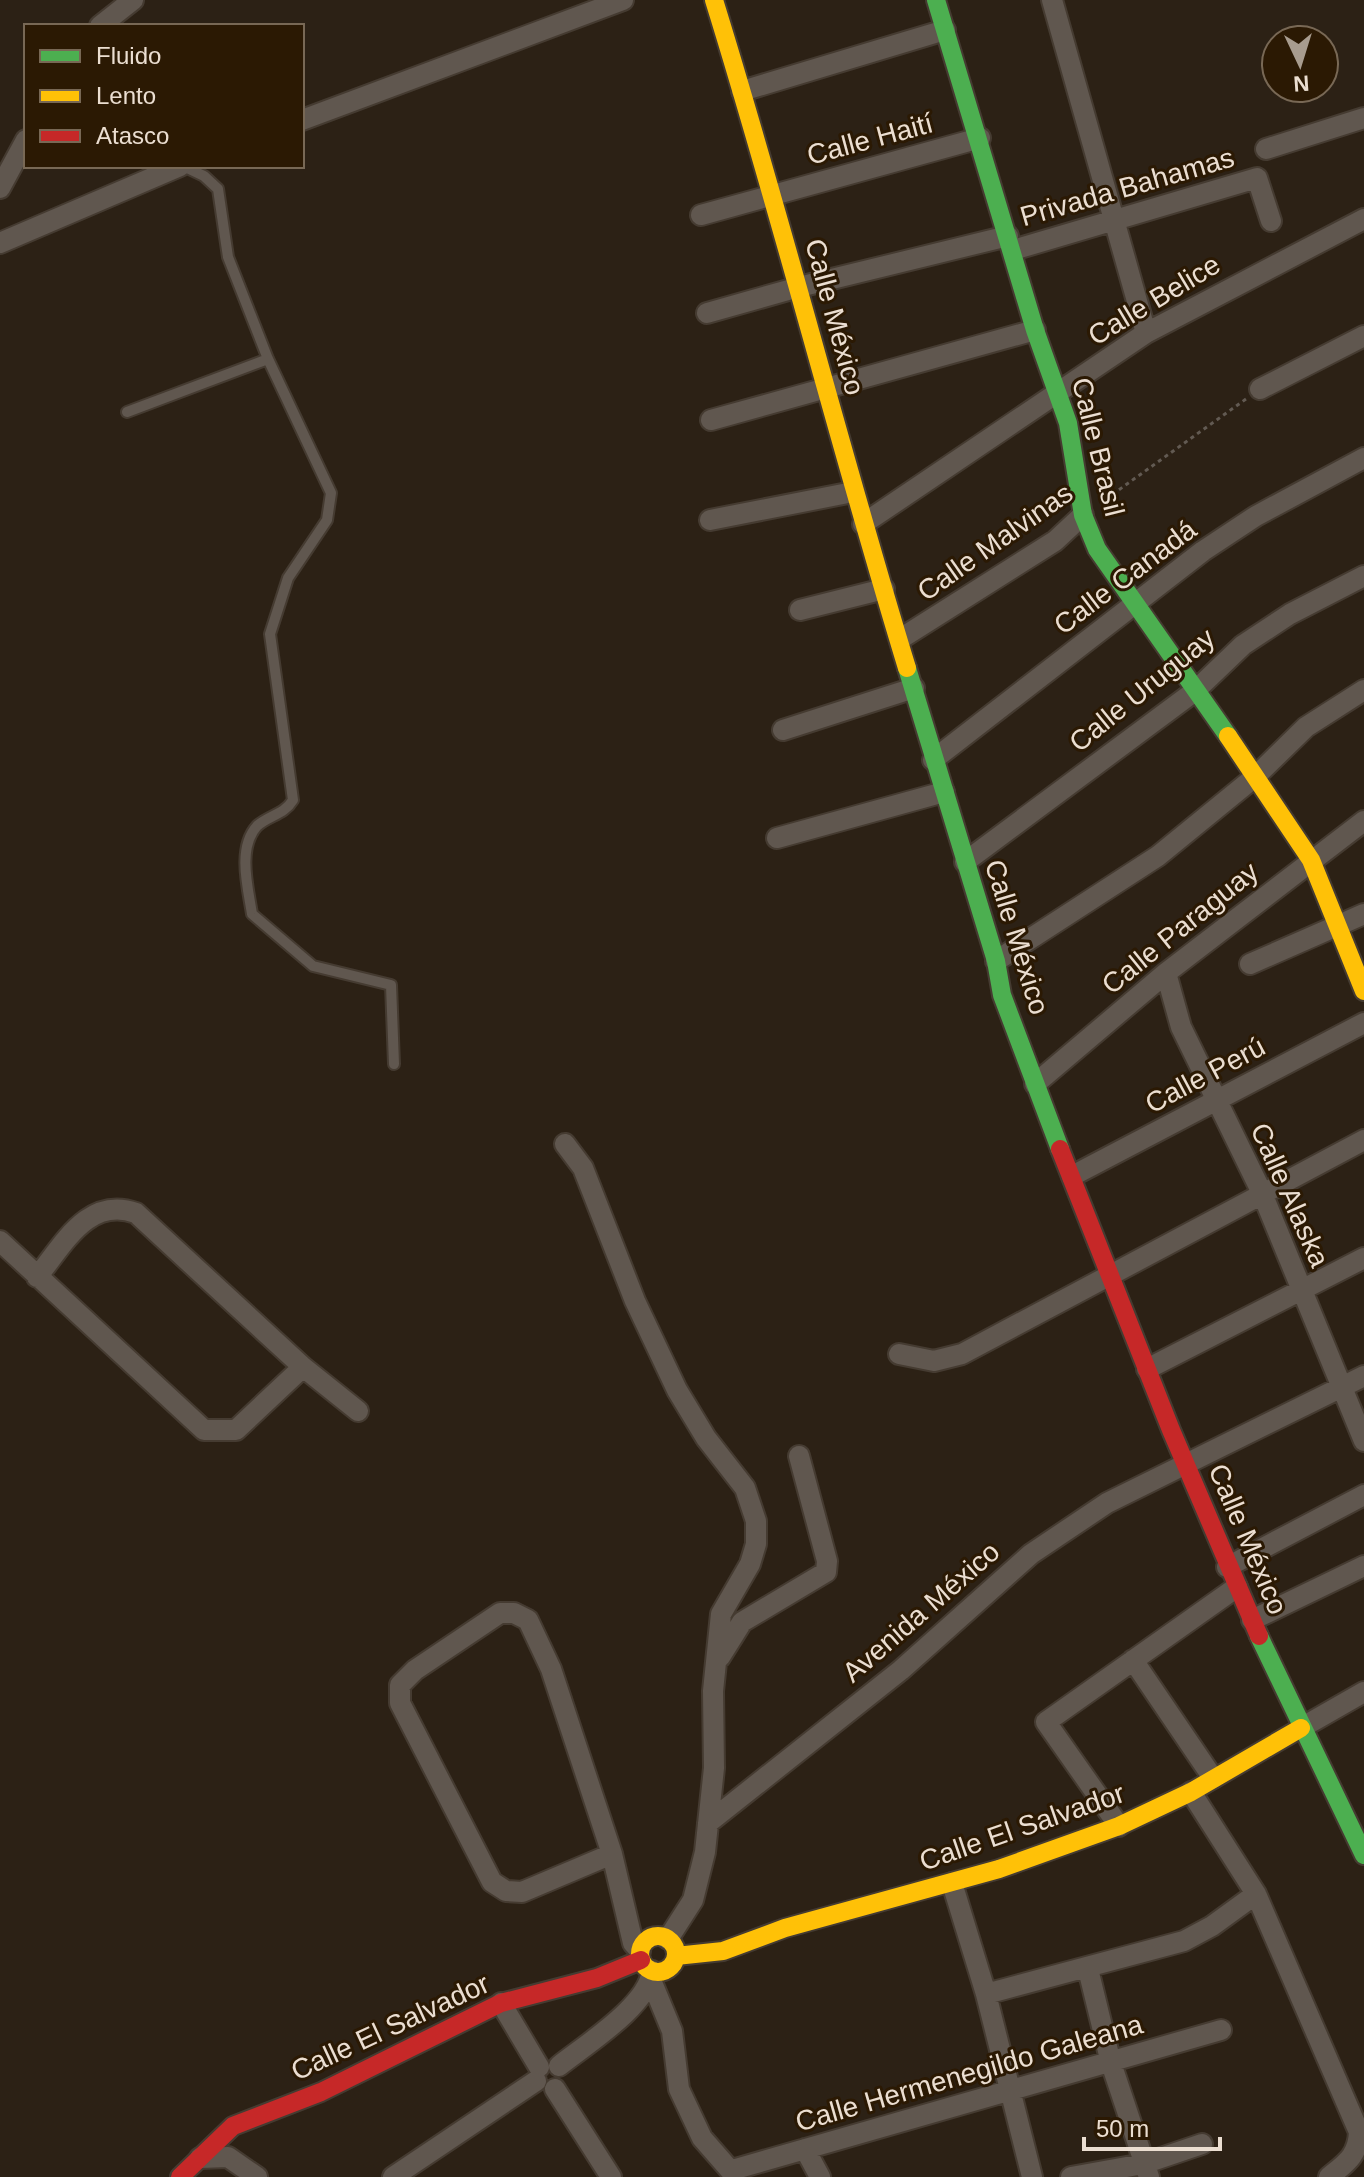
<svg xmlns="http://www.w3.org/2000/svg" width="1364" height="2177" font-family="Arial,sans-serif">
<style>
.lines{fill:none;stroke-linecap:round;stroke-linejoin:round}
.lane-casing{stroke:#453b31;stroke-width:14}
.street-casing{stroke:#453b31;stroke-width:24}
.fast-casing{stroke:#453b31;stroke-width:22}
.slow-casing{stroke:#453b31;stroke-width:22}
.jam-casing{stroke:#453b31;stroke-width:22}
.path{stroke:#625a52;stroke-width:3;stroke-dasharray:4 4;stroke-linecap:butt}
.lane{stroke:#60574f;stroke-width:10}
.street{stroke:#60574f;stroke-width:20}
.fast{stroke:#4caf50;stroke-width:18}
.slow{stroke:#ffc107;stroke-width:18}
.jam{stroke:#c62828;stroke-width:18}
.labels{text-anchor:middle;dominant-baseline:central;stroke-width:6;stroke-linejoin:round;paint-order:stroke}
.street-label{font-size:28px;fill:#ebded1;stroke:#2b1903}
</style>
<rect width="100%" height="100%" fill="#2c2115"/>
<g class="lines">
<g class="lane-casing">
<path id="lane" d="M 183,166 L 204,176 L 218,189 L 228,257 L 268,359 L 331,493 L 327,520 L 288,578 L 270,634 L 293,800 C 284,815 269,815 257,826 C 237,848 248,888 252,914 L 313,966 L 391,985 L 394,1064
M 127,412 L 268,359"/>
</g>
<g class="street-casing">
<path id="street" d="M 1052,0 L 1146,333
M 100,26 L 133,0
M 742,91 L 945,30
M 302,120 L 623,0
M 1266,149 L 1364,118
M 0,188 L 26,140
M 701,215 L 980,138
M 0,243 L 180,166
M 1013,250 L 1257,178 L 1271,221
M 707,313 L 799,287 L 1008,236
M 1260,389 L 1364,336
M 711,420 L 1035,330
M 710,520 L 853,492
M 863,524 L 1146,333 L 1364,219
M 800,610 L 884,589
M 900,639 L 1055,541 L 1083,515
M 783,730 L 914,688
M 933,760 L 1203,551 L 1256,516 L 1364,458
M 777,838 L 944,792
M 965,862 L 1195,691 L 1243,645 L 1290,614 L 1364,576
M 996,961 L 1158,856 L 1256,776 L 1306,727 L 1364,690
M 1250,964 L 1364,914
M 1166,973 L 1181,1027 L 1262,1193 L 1364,1441
M 1035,1084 L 1166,973 L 1364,821
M 565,1144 L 583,1168 L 635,1301 L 677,1390 L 706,1438 L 745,1488 L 756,1521 L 756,1544 L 750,1564 L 721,1614 L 713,1691 L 714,1768 L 705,1852 L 693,1900 L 668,1939
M 1072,1176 L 1364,1023
M 0,1241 L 204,1430 L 236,1430 L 303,1367
M 37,1277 C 64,1244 88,1196 136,1213 L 303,1367 L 358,1411
M 899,1354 L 934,1361 L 962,1354 L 1364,1140
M 1147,1369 L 1364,1258
M 1227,1567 L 1364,1495
M 1252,1620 L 1364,1566
M 720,1657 L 742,1622 L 826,1572 L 827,1561 L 799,1456
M 1133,1660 L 1213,1778
M 1301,1728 L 1364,1692
M 1191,1792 L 1256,1894 L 1359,2132 C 1358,2156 1346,2163 1329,2177
M 708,1823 L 901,1670 L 1031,1554 L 1107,1503 L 1364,1376
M 1119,1826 L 1046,1722 L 1237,1587
M 612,1854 L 522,1892 L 506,1891 L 492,1882 L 400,1703 L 400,1685 L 415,1670 L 500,1613 L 514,1613 L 528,1620 L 551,1669 L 612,1854 L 633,1943 L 640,1951
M 952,1883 L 986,1994 L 1032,2177
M 1088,1969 L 1111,2063 L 1149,2177
M 651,1980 L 672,2031 L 679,2089 L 702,2138 L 736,2177
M 986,1994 L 1184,1941 L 1212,1926 L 1256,1894
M 501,2003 L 539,2067
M 559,2066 C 585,2045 648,2006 652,1971
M 555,2089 L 611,2177
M 805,2149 L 820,2177
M 200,2158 L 228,2157 L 257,2177
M 732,2170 L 1221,2030
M 393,2177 L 536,2081
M 1071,2177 L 1143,2164 L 1202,2144"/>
</g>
<g class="fast-casing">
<path id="fast" d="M 936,0 L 1035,330 L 1068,423 L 1083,515 L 1097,549 L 1228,736
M 907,668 L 996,961 L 1002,995 L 1060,1149
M 1259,1636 L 1364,1855"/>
</g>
<g class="slow-casing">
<path id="slow" d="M 714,0 C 783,222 839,446 907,668
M 1228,736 L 1311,860 L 1364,991
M640 1954a18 18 0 1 1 36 0a18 18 0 1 1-36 0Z
M 676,1956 L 723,1951 L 785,1928 L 999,1869 L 1119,1826 L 1191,1792 L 1301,1728"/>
</g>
<g class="jam-casing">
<path id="jam" d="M 1060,1149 L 1171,1430 L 1259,1636
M 180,2177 L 233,2126 L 321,2092 L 501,2003 L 597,1978 L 641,1960"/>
</g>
<path class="path" d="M 1106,499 L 1246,399"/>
<use href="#lane" class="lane"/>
<use href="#street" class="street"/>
<use href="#fast" class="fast"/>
<use href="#slow" class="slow"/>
<use href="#jam" class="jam"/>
</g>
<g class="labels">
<g class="street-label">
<text transform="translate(870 139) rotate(-15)">Calle Haití</text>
<text transform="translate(1127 187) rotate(-16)">Privada Bahamas</text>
<text transform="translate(1154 300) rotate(-31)">Calle Belice</text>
<text transform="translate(835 317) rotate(75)">Calle México</text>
<text transform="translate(1098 447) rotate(76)">Calle Brasil</text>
<text transform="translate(995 542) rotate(-35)">Calle Malvinas</text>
<text transform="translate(1125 577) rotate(-37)">Calle Canadá</text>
<text transform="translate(1142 690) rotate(-39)">Calle Uruguay</text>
<text transform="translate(1180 928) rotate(-39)">Calle Paraguay</text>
<text transform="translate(1017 937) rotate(73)">Calle México</text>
<text transform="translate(1205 1075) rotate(-28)">Calle Perú</text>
<text transform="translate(1290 1195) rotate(66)">Calle Alaska</text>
<text transform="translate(1248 1539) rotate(67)">Calle México</text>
<text transform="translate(921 1612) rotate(-41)">Avenida México</text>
<text transform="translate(1022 1827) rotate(-19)">Calle El Salvador</text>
<text transform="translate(390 2027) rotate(-25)">Calle El Salvador</text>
<text transform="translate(969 2073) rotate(-16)">Calle Hermenegildo Galeana</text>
</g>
</g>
<rect x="24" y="24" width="280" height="144" fill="#2b1903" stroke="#786855" stroke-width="2"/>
<rect x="40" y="50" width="40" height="12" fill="#4caf50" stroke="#786855" stroke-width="2"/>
<text x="96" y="64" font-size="24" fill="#ebded1">Fluido</text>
<rect x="40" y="90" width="40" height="12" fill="#ffc107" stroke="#786855" stroke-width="2"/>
<text x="96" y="104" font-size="24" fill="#ebded1">Lento</text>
<rect x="40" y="130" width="40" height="12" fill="#c62828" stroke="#786855" stroke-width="2"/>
<text x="96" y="144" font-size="24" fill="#ebded1">Atasco</text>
<g transform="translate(1300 64) rotate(176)"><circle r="38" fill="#2b1903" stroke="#786855" stroke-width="2"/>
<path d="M0-6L14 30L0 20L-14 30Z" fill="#a89c8f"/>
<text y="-12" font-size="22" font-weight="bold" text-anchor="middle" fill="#ebded1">N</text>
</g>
<path d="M1084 2137v12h136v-12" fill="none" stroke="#ebded1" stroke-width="4"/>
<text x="1096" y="2137" font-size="24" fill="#ebded1" stroke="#2b1903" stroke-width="6" paint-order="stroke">50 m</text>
</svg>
